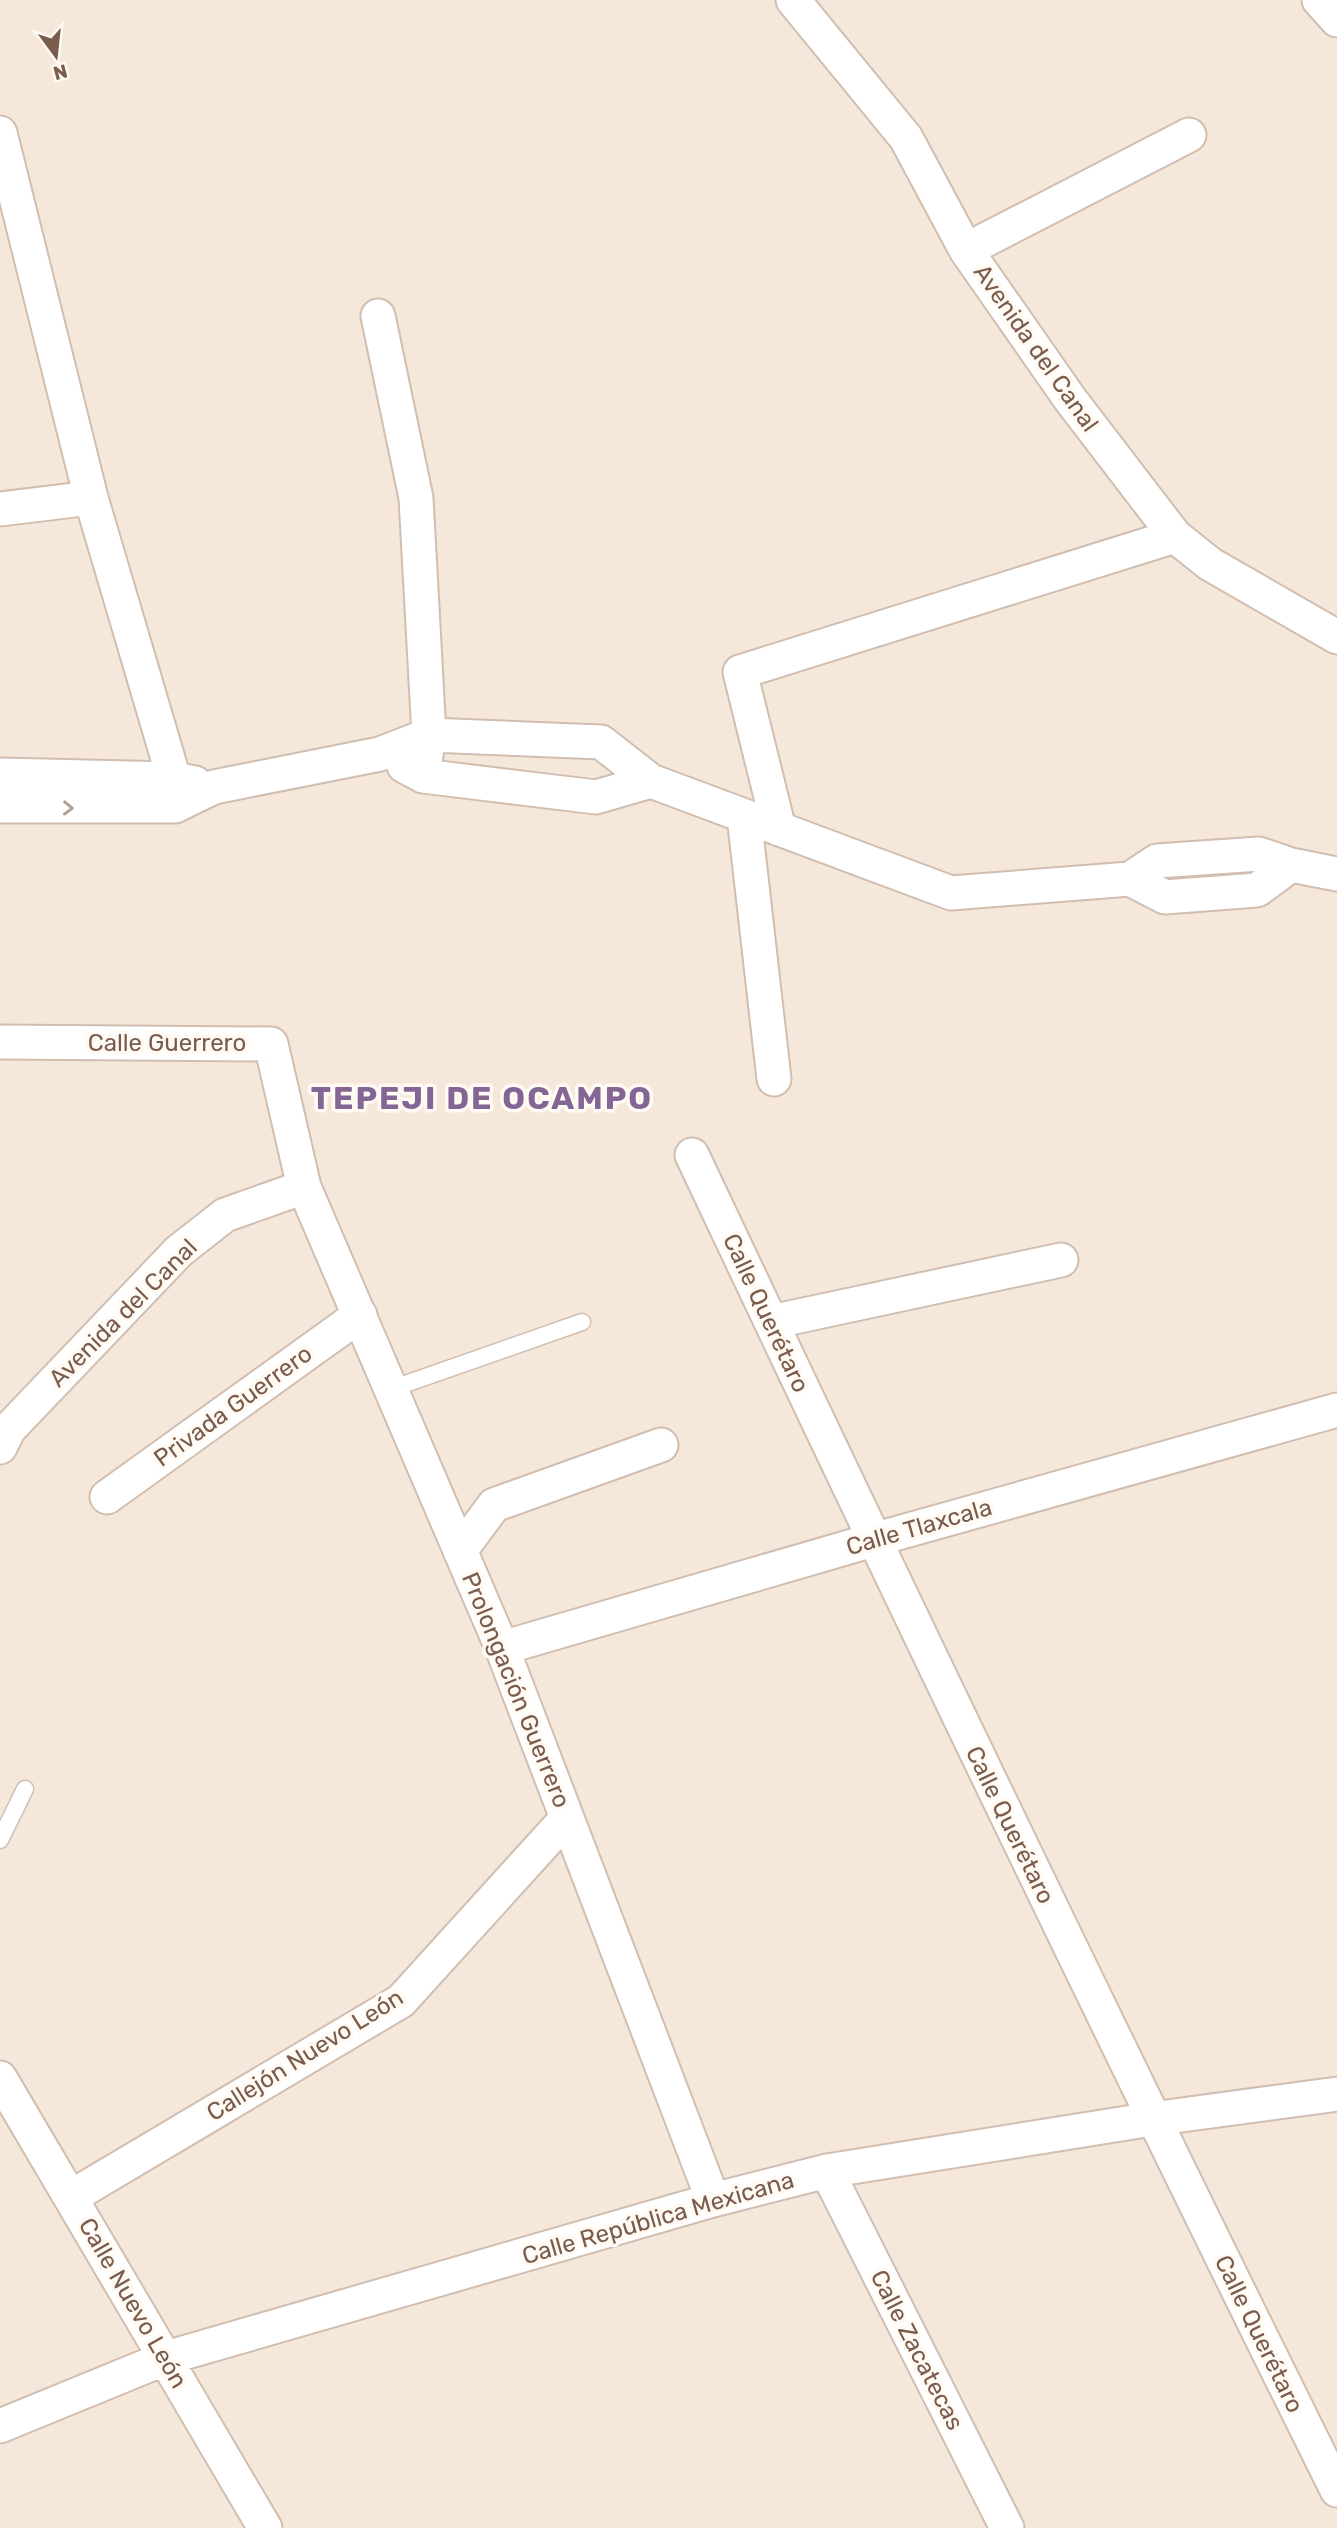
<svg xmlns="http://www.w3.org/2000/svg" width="1337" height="2528" font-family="Rubik,sans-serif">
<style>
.residential{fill:#f5e8da}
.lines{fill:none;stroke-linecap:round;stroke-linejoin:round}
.lane-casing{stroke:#d1beb0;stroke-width:19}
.street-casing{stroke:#d1beb0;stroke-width:37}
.lane{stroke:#fff;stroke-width:16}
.street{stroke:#fff;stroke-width:33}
.oneway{stroke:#af9d94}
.labels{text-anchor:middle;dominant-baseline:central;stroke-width:7;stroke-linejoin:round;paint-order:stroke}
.street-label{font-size:24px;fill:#7a5c4d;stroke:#fffaf3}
.district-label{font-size:32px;font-weight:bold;letter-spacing:2px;fill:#846695;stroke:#fffaf3}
</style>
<rect width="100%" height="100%" fill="#fdf6ec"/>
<path class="residential" d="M 0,0 L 1337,0 L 1337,2528 L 0,2528 Z"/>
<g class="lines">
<g class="lane-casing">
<path id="lane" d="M 391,1389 L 582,1322
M 0,1840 L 25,1789"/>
</g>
<g class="street-casing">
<path id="street" d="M 793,0 L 906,138 L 966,250 L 1070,399 L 1175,536 L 1210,564 L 1337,637
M 1319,0 L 1337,20
M 0,133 L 91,498 L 174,779 L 175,806
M 966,250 L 1189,135
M 378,316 L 416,498 L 429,735 L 423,776
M 0,509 L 91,498
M 404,766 L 423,776 L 596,797 L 651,781
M 0,775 L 174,779 L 195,783
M 0,806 L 175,806 L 214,787 L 380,754 L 429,735 L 601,742 L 651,781 L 951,893 L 1130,879 L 1157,861 L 1259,854 L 1291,865 L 1337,874
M 744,816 L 774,1079
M 779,829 L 740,672 L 1175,536
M 1130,879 L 1165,897 L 1257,890 L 1291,865
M 0,1042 L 271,1044 L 304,1187 L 502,1648 L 713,2200
M 692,1155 C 903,1602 1117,2048 1337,2490
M 771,1322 L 1061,1260
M 0,1447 L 9,1429 L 179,1251 L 225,1215 L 304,1187
M 107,1497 L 360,1315
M 460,1551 L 494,1505 L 661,1445
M 502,1648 L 873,1540 L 1337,1410
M 0,2078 L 265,2528
M 827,2171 L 1007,2528
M 71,2197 L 401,2001 L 567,1818
M 0,2426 L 166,2358 L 713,2200 L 827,2171 L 1152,2119 L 1337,2094"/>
</g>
<use href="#lane" class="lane"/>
<use href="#street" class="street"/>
</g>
<defs><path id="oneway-chevron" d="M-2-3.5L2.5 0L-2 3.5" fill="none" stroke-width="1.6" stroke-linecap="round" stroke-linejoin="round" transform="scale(1.75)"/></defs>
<use class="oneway" href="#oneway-chevron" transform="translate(68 808) rotate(1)"/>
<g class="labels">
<g class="street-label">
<text transform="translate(1036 348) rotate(55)">Avenida del Canal</text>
<text x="167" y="1043">Calle Guerrero</text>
<text transform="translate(123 1313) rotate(-45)">Avenida del Canal</text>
<text transform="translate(766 1313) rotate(65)">Calle Querétaro</text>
<text transform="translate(233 1406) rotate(-36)">Privada Guerrero</text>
<text transform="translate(919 1527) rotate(-16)">Calle Tlaxcala</text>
<text transform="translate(516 1690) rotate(68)">Prolongación Guerrero</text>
<text transform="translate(1010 1825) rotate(64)">Calle Querétaro</text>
<text transform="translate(305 2055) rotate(-32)">Callejón Nuevo León</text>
<text transform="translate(658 2218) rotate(-16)">Calle República Mexicana</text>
<text transform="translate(133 2303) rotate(60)">Calle Nuevo León</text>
<text transform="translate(1259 2334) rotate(64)">Calle Querétaro</text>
<text transform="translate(917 2350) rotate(63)">Calle Zacatecas</text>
</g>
<g class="district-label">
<text x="482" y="1098">TEPEJI DE OCAMPO</text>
</g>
</g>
<g transform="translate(56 56) rotate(165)" stroke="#fffaf3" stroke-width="5" paint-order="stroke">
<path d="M0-5L12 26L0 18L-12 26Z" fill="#7a5c4d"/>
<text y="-10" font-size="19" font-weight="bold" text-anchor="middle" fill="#7a5c4d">N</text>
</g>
</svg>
